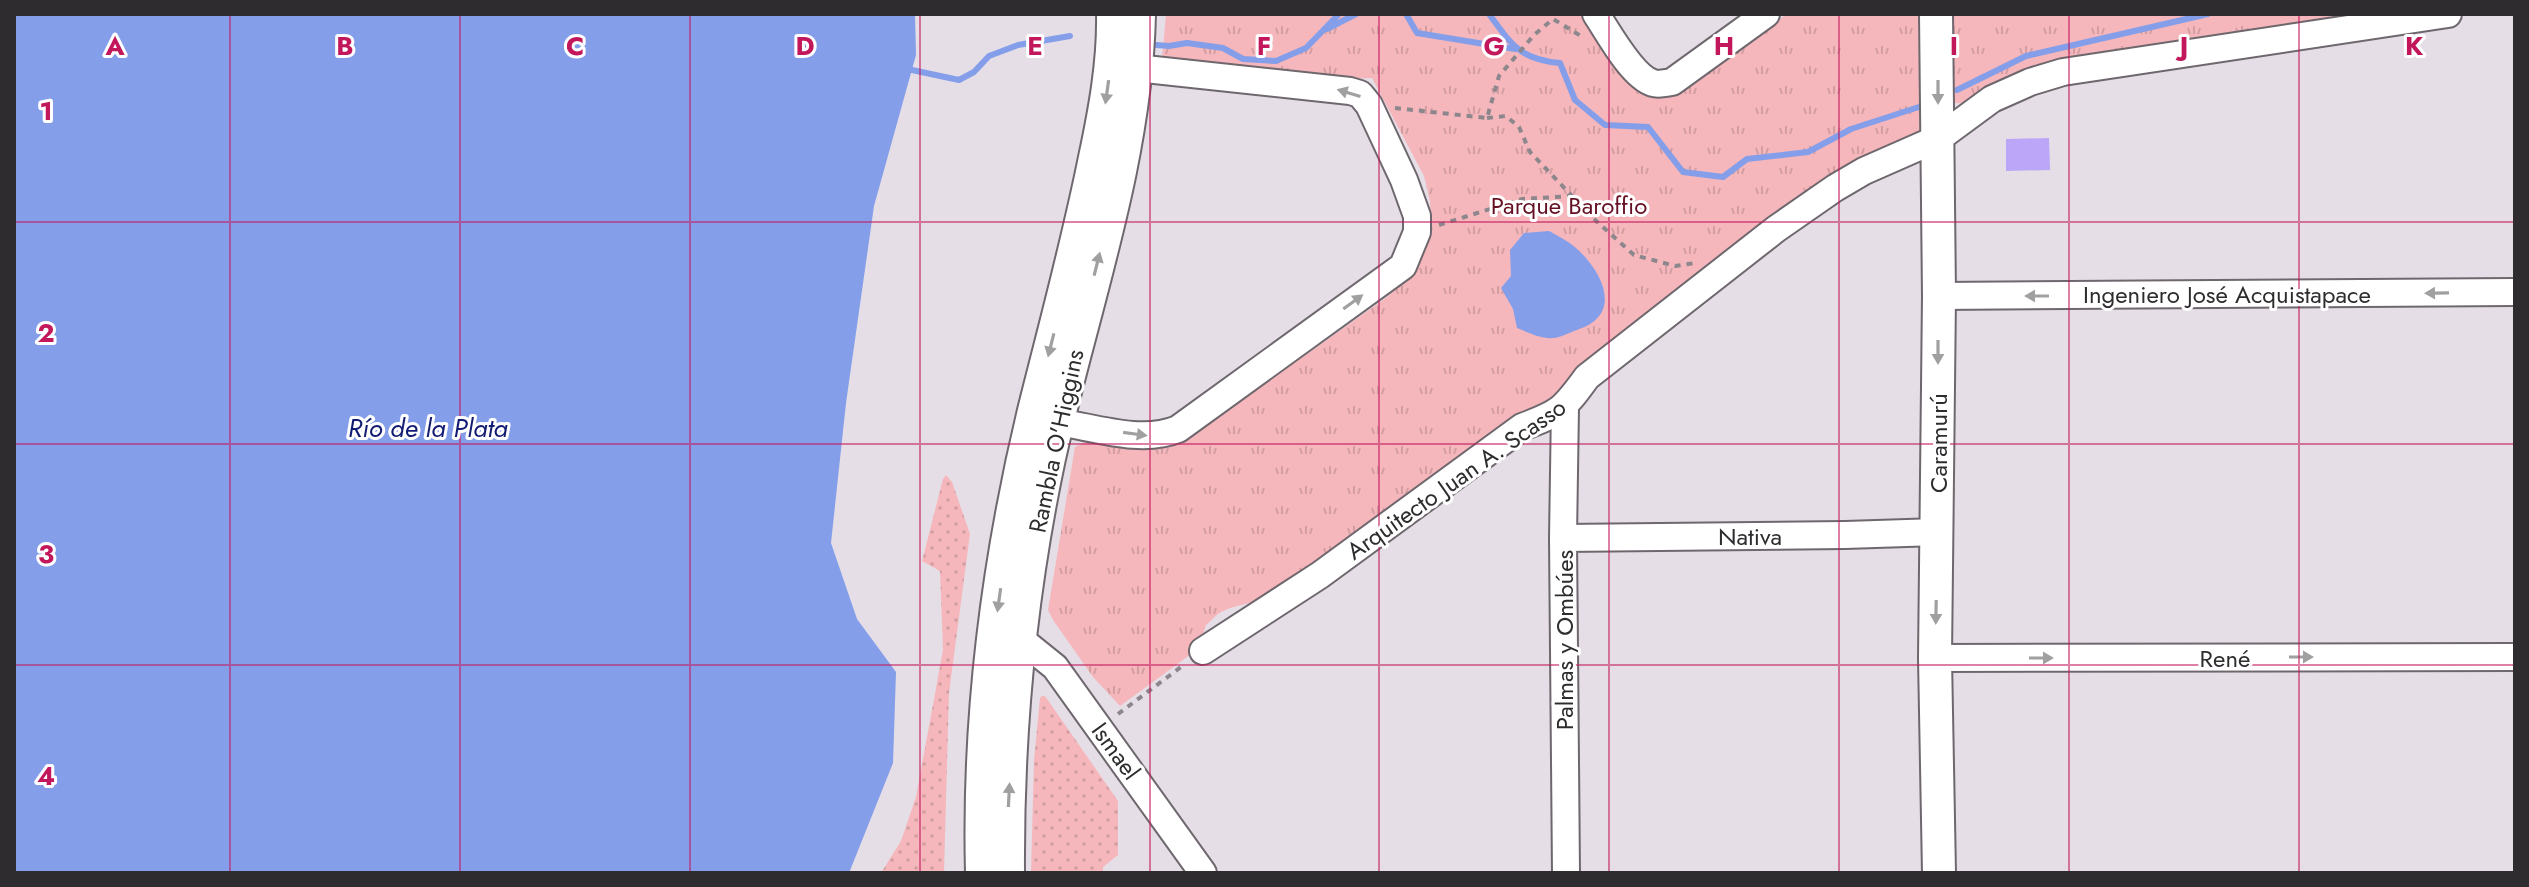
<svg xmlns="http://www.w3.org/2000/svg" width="2529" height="887" font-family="Jost,sans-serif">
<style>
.grass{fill:url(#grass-dots)}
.park{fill:url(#park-tufts)}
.water{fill:#849eea}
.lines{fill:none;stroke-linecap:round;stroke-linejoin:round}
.stream{stroke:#849eea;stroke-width:6}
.building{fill:#bba6f7}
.minor-casing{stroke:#6e676e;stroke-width:30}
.major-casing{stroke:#6e676e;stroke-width:36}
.path{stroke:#8c878d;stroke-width:4;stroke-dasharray:6 6;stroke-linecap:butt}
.minor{stroke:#fff;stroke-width:26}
.major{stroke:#fff;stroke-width:32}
.oneway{fill:#a1a0a1}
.grid{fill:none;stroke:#c2185b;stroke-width:2;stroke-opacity:0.55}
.labels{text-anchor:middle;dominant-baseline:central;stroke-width:6;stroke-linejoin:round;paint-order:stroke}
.park-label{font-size:24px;fill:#651023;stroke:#fff}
.street-label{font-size:24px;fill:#2e2c2f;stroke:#fff}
.water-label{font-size:26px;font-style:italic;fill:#121b72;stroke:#fff}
.grid-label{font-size:26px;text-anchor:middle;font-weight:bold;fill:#c2185b;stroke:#fff;stroke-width:6;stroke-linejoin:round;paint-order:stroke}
</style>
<defs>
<pattern id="grass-dots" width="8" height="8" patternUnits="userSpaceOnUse" patternTransform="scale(2)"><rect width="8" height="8" fill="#f5b7bb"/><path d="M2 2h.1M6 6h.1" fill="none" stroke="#d29ea1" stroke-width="1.8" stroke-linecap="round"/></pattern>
<pattern id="park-tufts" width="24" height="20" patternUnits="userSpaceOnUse" patternTransform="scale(2)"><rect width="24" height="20" fill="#f5b7bb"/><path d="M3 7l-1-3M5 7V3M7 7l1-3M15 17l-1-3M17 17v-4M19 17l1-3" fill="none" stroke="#d29ea1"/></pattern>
</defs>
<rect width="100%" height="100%" fill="#e5dee6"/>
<path class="grass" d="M 946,475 L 952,482 L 970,534 L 949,693 L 944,873 L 881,873 L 901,841 L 916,797 L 943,650 L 940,571 L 922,561 L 943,479 Z
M 1042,696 L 1045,696 L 1118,801 L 1118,855 L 1103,867 L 1103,873 L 1031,873 L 1034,760 L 1040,698 Z"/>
<path class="park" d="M 1166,14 L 1586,14 L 1676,90 L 1787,14 L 1924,14 L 1926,136 L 1540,414 L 1264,599 L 1230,608 L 1219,613 L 1206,625 L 1198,649 L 1120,706 L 1093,677 L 1053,620 L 1048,610 L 1075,447 L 1093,438 L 1167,446 L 1314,349 L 1387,297 L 1409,277 L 1423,255 L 1431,228 L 1430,201 L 1424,176 L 1372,78 L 1332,80 L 1162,61 Z
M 1950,14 L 2381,14 L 2243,37 L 2058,59 L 2022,71 L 1970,104 L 1955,103 L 1953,99 Z"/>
<path class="water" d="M 14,14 L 915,14 L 916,55 L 874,206 L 846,403 L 831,543 L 857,619 L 896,672 L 893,763 L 849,873 L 14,873 Z
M 1549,231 C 1558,236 1568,241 1576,248 C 1603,272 1624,315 1577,330 C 1568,333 1556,340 1547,338 C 1537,337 1527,332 1517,328 L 1513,309 L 1501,288 L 1511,276 L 1510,250 L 1524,233 Z"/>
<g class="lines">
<path class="stream" d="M 1406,14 L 1417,33 L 1515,49
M 1489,14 C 1512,45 1519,59 1560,63 L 1575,100 L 1605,125 L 1648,127 L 1683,172 L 1723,177 L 1747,159 L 1808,152 L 1851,129 L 1922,106
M 1327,29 L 1356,14
M 1156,45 L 1169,46 L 1187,43 L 1223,48 L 1243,59 L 1276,61 L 1306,48 L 1339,14
M 912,70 L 959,80 L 974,72 L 989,56 L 1018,45 L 1070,36
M 1957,90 L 2026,56 L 2208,14"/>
</g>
<path class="building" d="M 2049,138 L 2050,170 L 2006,171 L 2006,139 Z"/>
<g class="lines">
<g class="minor-casing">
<path id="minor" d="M 1596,14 C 1608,32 1632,77 1653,83 C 1659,85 1665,83 1672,82 L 1766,14
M 1939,296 L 2515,292
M 1565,407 L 1563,538 L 1566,873
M 1058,422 C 1096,428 1142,444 1178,429 L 1403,266 L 1417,232 L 1417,216 L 1404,180 L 1369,105 L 1360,94 L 1350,91 L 1136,68
M 1563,538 L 1845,535 L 1938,532
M 1019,638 L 1055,667 L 1203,873
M 1203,651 L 1320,575 L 1522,427 C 1560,413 1563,410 1587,377 L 1776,229 L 1835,188 L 1864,171 L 1939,138 L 1992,99 L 2030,82 L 2063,72 L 2448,14
M 1935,658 L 2515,657"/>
</g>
<g class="major-casing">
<path id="major" d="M 1936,14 L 1939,296 L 1935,658 L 1939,873
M 982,873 C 978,719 998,561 1034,411 C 1055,327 1078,243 1095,158 C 1105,111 1114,62 1113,14
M 1008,873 C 1007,734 1020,594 1049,458 C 1081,312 1136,165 1139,14"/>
</g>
<path class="path" d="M 1395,108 L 1487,118 L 1499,76 L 1534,35 L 1553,19 L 1581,36
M 1487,118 L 1506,116 L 1519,127 L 1530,152 L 1593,218 L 1634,255 L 1675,266 L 1695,263
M 1439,225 L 1522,199 L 1572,196
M 1118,714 L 1185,664"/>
<use href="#minor" class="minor"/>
<use href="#major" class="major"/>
</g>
<defs><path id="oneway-solid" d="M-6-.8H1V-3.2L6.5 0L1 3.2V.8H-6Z" transform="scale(2)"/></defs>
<g class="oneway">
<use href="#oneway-solid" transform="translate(1107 92) rotate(98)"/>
<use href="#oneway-solid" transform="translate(1938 92) rotate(90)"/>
<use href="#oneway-solid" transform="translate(1349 93) rotate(-163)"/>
<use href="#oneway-solid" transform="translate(1097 264) rotate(-76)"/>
<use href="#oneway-solid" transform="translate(2437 293) rotate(179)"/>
<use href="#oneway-solid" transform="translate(2037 296) rotate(180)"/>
<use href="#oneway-solid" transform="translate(1353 302) rotate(-36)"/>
<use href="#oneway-solid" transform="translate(1051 345) rotate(104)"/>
<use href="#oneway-solid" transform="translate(1938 352) rotate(90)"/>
<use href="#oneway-solid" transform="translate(1135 434) rotate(8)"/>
<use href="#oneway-solid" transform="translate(999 600) rotate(98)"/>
<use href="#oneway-solid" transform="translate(1936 612) rotate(91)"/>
<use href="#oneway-solid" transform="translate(2301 657)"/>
<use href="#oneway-solid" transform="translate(2041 658)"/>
<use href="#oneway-solid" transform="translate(1009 795) rotate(-87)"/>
</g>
<path class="grid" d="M 230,14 L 230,873M 460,14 L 460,873M 690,14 L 690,873M 920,14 L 920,873M 1150,14 L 1150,873M 1379,14 L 1379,873M 1609,14 L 1609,873M 1839,14 L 1839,873M 2069,14 L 2069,873M 2299,14 L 2299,873M 14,222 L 2515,222M 14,444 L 2515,444M 14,665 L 2515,665"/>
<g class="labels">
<g class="park-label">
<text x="1569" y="205">Parque Baroffio</text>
</g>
<g class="street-label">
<text x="2227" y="294">Ingeniero José Acquistapace</text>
<text transform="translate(1056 441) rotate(-78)">Rambla O'Higgins</text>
<text transform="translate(1938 443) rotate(-90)">Caramurú</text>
<text transform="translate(1456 479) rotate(-35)">Arquitecto Juan A. Scasso</text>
<text x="1750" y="536">Nativa</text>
<text transform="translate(1564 640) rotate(-90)">Palmas y Ombúes</text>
<text x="2225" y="658">René</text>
<text transform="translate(1116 751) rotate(54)">Ismael</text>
</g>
<g class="water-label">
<text x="428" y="428">Río de la Plata</text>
</g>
</g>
<g class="grid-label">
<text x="115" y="55">A</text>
<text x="345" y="55">B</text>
<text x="575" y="55">C</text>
<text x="805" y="55">D</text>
<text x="1035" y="55">E</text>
<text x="1264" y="55">F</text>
<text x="1494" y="55">G</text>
<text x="1724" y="55">H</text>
<text x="1954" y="55">I</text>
<text x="2184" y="55">J</text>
<text x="2414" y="55">K</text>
<text x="46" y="120">1</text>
<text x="46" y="342">2</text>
<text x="46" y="563">3</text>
<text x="46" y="785">4</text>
</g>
<rect width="2529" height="887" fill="none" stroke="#2e2c2f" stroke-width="32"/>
</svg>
